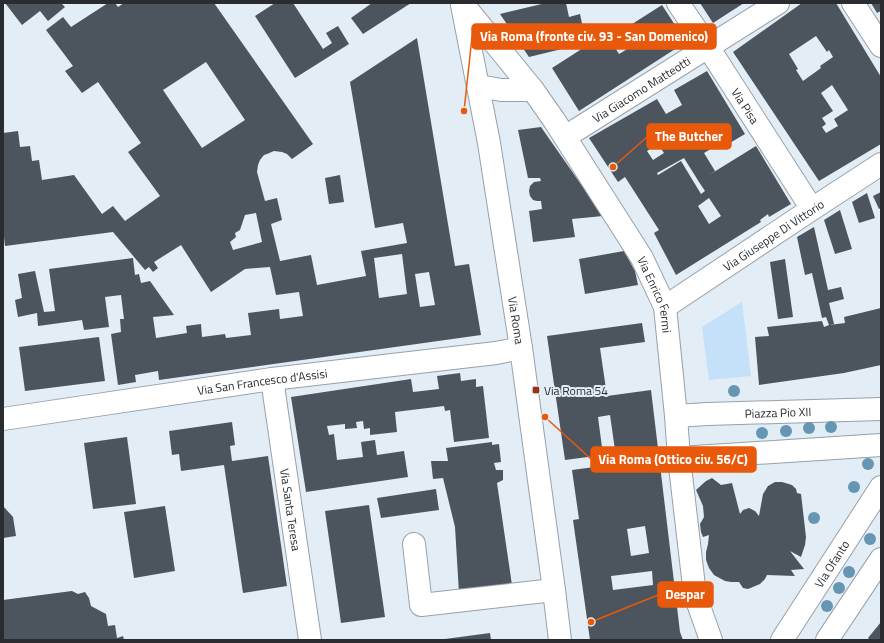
<svg xmlns="http://www.w3.org/2000/svg" width="884" height="643" font-family="'Titillium Web',sans-serif">
<style>
.green{fill:#c4e1f9}
.building{fill:#4c555d;fill-rule:evenodd}
.lines{fill:none;stroke-linecap:round;stroke-linejoin:round}
.minor-casing{stroke:#97a1aa;stroke-width:24}
.minor{stroke:#fff;stroke-width:22}
.tree{fill:#6696b3}
.poi-dot{fill:#9a3118;stroke:#e2edf6;stroke-width:1.5}
.labels{text-anchor:middle;dominant-baseline:central;stroke-width:4;stroke-linejoin:round;paint-order:stroke}
.street-label{font-size:12px;fill:#292d31;stroke:#e2edf6}
.poi-label{font-size:12px;fill:#292d31;stroke:#e2edf6;text-anchor:start}
.leader{fill:none;stroke:#e8590c;stroke-width:1.5}
.callout-dot{fill:#e8590c;stroke:#e2edf6;stroke-width:1.5}
.callout{fill:#e8590c;stroke:#e8590c;stroke-width:1.5}
.callout-label{font-size:13px;text-anchor:middle;font-weight:bold;fill:#fff}
</style>
<rect width="100%" height="100%" fill="#e2edf6"/>
<path class="green" d="M 742,302 L 751,376 L 709,380 L 702,327 Z"/>
<path class="building" d="M 5,3 L 61,3 L 65,7 L 48,21 L 40,11 L 22,25 Z
M 108,3 L 115,3 L 118,7 L 124,3 L 214,3 L 313,144 L 292,159 L 287,154 L 282,152 L 274,151 L 267,154 L 264,155 L 260,160 L 258,165 L 257,172 L 265,201 L 277,198 L 282,220 L 271,224 L 280,261 L 311,255 L 317,285 L 366,276 L 361,251 L 407,243 L 403,223 L 375,228 L 350,82 L 417,38 L 455,266 L 469,264 L 481,335 L 159,380 L 158,371 L 135,375 L 136,382 L 118,385 L 111,334 L 121,332 L 120,319 L 124,319 L 121,295 L 105,297 L 109,327 L 84,330 L 82,320 L 38,326 L 37,313 L 18,317 L 15,300 L 22,298 L 18,274 L 35,271 L 44,312 L 55,311 L 49,269 L 133,258 L 135,275 L 139,274 L 141,283 L 150,281 L 174,315 L 153,317 L 156,338 L 187,333 L 186,326 L 201,324 L 202,337 L 225,334 L 226,338 L 251,335 L 248,313 L 279,309 L 280,319 L 303,316 L 299,292 L 276,295 L 270,267 L 245,269 L 211,292 L 181,245 L 154,262 L 158,268 L 153,272 L 149,267 L 145,270 L 113,232 L 5,246 L 3,228 L 3,133 L 18,131 L 20,147 L 30,146 L 32,161 L 39,160 L 42,180 L 74,175 L 102,214 L 113,206 L 125,221 L 160,196 L 128,152 L 141,143 L 98,82 L 82,93 L 65,71 L 73,66 L 46,30 L 63,17 L 71,27 ZM 206,62 L 245,120 L 202,148 L 163,90 ZM 256,213 L 262,242 L 233,250 L 230,242 L 236,237 L 235,233 L 240,230 L 245,215 ZM 402,254 L 407,294 L 379,298 L 374,258 ZM 429,272 L 435,305 L 420,307 L 415,274 Z
M 275,3 L 293,3 L 323,49 L 332,43 L 326,33 L 338,26 L 349,44 L 295,78 L 255,16 Z
M 372,3 L 411,3 L 363,34 L 351,18 Z
M 546,3 L 566,3 L 569,17 L 580,14 L 584,33 L 566,48 L 529,57 L 500,14 Z
M 700,3 L 744,3 L 713,23 Z
M 802,3 L 836,3 L 881,77 L 881,144 L 819,181 L 733,52 ZM 816,36 L 827,52 L 829,50 L 833,57 L 820,66 L 821,68 L 803,81 L 796,70 L 798,69 L 789,54 ZM 832,85 L 848,110 L 834,119 L 838,126 L 826,133 L 822,127 L 826,124 L 822,118 L 833,111 L 821,93 Z
M 871,3 L 881,3 L 881,11 L 877,13 Z
M 662,5 L 686,42 L 579,111 L 552,68 L 591,43 L 586,35 L 601,26 L 619,54 L 639,42 L 629,26 Z
M 707,71 L 745,134 L 728,144 L 726,140 L 704,153 L 715,171 L 709,175 L 756,146 L 791,204 L 769,217 L 768,214 L 760,220 L 761,222 L 676,275 L 654,233 L 659,230 L 625,177 L 618,182 L 589,138 L 657,99 L 666,114 L 682,105 L 674,90 ZM 658,144 L 664,153 L 653,160 L 647,151 ZM 684,158 L 699,182 L 705,191 L 701,194 L 681,161 L 658,175 L 657,173 ZM 709,198 L 721,216 L 709,224 L 698,206 Z
M 541,127 L 603,216 L 572,219 L 575,237 L 533,242 L 529,211 L 542,209 L 541,201 L 537,201 L 533,200 L 530,196 L 529,191 L 530,186 L 534,182 L 541,181 L 540,178 L 528,178 L 518,130 Z
M 340,175 L 344,202 L 329,204 L 325,178 Z
M 881,192 L 881,208 L 879,209 L 873,196 Z
M 867,193 L 875,218 L 859,223 L 852,202 Z
M 840,210 L 852,249 L 835,254 L 824,220 Z
M 814,227 L 828,290 L 841,287 L 844,299 L 829,303 L 834,324 L 829,325 L 845,323 L 844,317 L 881,308 L 881,365 L 844,373 L 759,385 L 755,337 L 769,336 L 767,327 L 822,321 L 824,327 L 829,325 L 826,317 L 822,318 L 812,273 L 805,275 L 797,237 Z
M 624,251 L 635,271 L 638,285 L 585,294 L 579,259 Z
M 785,259 L 793,317 L 778,319 L 770,262 Z
M 642,323 L 645,342 L 600,348 L 607,396 L 651,390 L 680,632 L 683,640 L 590,640 L 573,520 L 579,519 L 572,470 L 617,464 L 610,415 L 598,417 L 603,455 L 565,460 L 547,336 ZM 645,526 L 649,553 L 631,556 L 627,529 ZM 652,571 L 653,585 L 613,590 L 611,576 Z
M 99,337 L 105,381 L 25,391 L 19,347 Z
M 460,373 L 461,381 L 476,379 L 476,387 L 483,386 L 489,438 L 454,442 L 450,410 L 445,411 L 444,406 L 395,412 L 397,432 L 370,435 L 370,428 L 364,429 L 363,421 L 356,422 L 357,428 L 345,429 L 345,424 L 327,426 L 329,435 L 334,434 L 337,460 L 363,457 L 361,442 L 375,440 L 377,455 L 404,451 L 408,477 L 306,492 L 291,397 L 411,379 L 413,392 L 439,389 L 437,376 Z
M 232,422 L 235,445 L 230,446 L 232,461 L 268,456 L 287,586 L 243,593 L 224,465 L 181,471 L 179,454 L 172,455 L 169,431 Z
M 127,437 L 136,504 L 93,509 L 84,443 Z
M 492,442 L 492,445 L 499,444 L 501,462 L 494,463 L 496,470 L 503,470 L 503,480 L 497,483 L 512,585 L 459,593 L 455,527 L 443,478 L 433,479 L 431,461 L 448,461 L 446,448 Z
M 712,478 L 721,485 L 732,483 L 740,514 L 743,510 L 749,508 L 755,511 L 759,516 L 763,494 L 768,486 L 775,482 L 782,482 L 792,485 L 796,489 L 797,493 L 801,494 L 806,537 L 805,545 L 801,557 L 790,551 L 804,569 L 791,570 L 795,576 L 767,575 L 765,579 L 760,584 L 748,589 L 743,588 L 739,582 L 731,582 L 725,581 L 714,575 L 709,568 L 706,560 L 706,552 L 708,544 L 709,535 L 703,537 L 701,532 L 700,524 L 704,517 L 703,506 L 696,490 L 706,481 Z
M 436,489 L 439,510 L 381,518 L 377,498 Z
M 369,505 L 385,617 L 341,623 L 325,511 Z
M 3,506 L 13,517 L 16,536 L 3,538 Z
M 165,506 L 175,571 L 134,578 L 124,512 Z
M 72,591 L 78,594 L 85,592 L 89,598 L 91,606 L 106,614 L 108,626 L 115,625 L 117,638 L 123,636 L 124,640 L 3,640 L 3,600 Z
M 881,622 L 881,640 L 870,640 L 868,638 Z
M 490,633 L 491,640 L 445,640 L 445,639 Z"/>
<g class="lines">
<g class="minor-casing">
<g id="minor">
<path id="s1" d="M 462,3 L 533,90 L 554,120 L 642,258 L 665,307 L 676,416 L 679,458 L 695,595 L 711,640"/>
<path id="s2" d="M 678,3 L 708,47 L 812,209"/>
<path d="M 853,3 L 881,46"/>
<path id="s3" d="M 462,5 L 489,143 L 521,348 L 554,590 L 560,640"/>
<path d="M 479,86 L 501,90 L 533,90"/>
<path id="s4" d="M 565,137 L 778,3"/>
<path id="s5" d="M 665,307 L 812,209 L 881,164"/>
<path id="s6" d="M 272,379 L 310,640"/>
<path id="s7" d="M 676,416 L 707,414 L 881,409"/>
<path id="s8" d="M 3,419 L 272,379 L 496,353 L 521,348"/>
<path d="M 679,458 L 881,445"/>
<path d="M 414,544 L 421,605 L 554,590"/>
<path id="s9" d="M 782,640 L 881,487"/>
<path d="M 827,640 L 881,559"/>
</g>
</g>
<use href="#minor" class="minor"/>
</g>
<g class="tree">
<circle cx="734" cy="391" r="6"/>
<circle cx="831" cy="427" r="6"/>
<circle cx="809" cy="428" r="6"/>
<circle cx="786" cy="431" r="6"/>
<circle cx="762" cy="433" r="6"/>
<circle cx="868" cy="464" r="6"/>
<circle cx="854" cy="487" r="6"/>
<circle cx="814" cy="518" r="6"/>
<circle cx="870" cy="539" r="6"/>
<circle cx="849" cy="572" r="6"/>
<circle cx="839" cy="588" r="6"/>
<circle cx="827" cy="606" r="6"/>
</g>
<rect class="poi-dot" x="532" y="386" width="8" height="8" rx="2"/>
<g class="labels">
<g class="street-label">
<text stroke="none"><textPath href="#s4" startOffset="90">Via Giacomo Matteotti</textPath></text>
<text stroke="none"><textPath href="#s2" startOffset="123">Via Pisa</textPath></text>
<text stroke="none"><textPath href="#s5" startOffset="130">Via Giuseppe Di Vittorio</textPath></text>
<text stroke="none"><textPath href="#s1" startOffset="352">Via Enrico Fermi</textPath></text>
<text stroke="none"><textPath href="#s3" startOffset="320">Via Roma</textPath></text>
<text stroke="none"><textPath href="#s8" startOffset="262">Via San Francesco d'Assisi</textPath></text>
<text stroke="none"><textPath href="#s7" startOffset="102">Piazza Pio XII</textPath></text>
<text stroke="none"><textPath href="#s6" startOffset="132">Via Santa Teresa</textPath></text>
<text stroke="none"><textPath href="#s9" startOffset="91">Via Ofanto</textPath></text>
</g>
<g class="poi-label">
<text x="544" y="390">Via Roma 54</text>
</g>
</g>
<path class="leader" d="M464 111L472 37M613 167L647 137M545 417L591 459M591 622L658 595"/>
<g class="callout-dot">
<circle cx="464" cy="111" r="4"/>
<circle cx="613" cy="167" r="4"/>
<circle cx="545" cy="417" r="4"/>
<circle cx="591" cy="622" r="4"/>
</g>
<g class="callout">
<rect x="472" y="24" width="244" height="25" rx="4"/>
<rect x="647" y="124" width="84" height="25" rx="4"/>
<rect x="591" y="447" width="165" height="25" rx="4"/>
<rect x="658" y="582" width="55" height="25" rx="4"/>
</g>
<g class="callout-label">
<text x="594" y="41">Via Roma (fronte civ. 93 - San Domenico)</text>
<text x="689" y="141">The Butcher</text>
<text x="673" y="464">Via Roma (Ottico civ. 56/C)</text>
<text x="685" y="599">Despar</text>
</g>
<rect width="884" height="643" fill="none" stroke="#292d31" stroke-width="8"/>
</svg>
